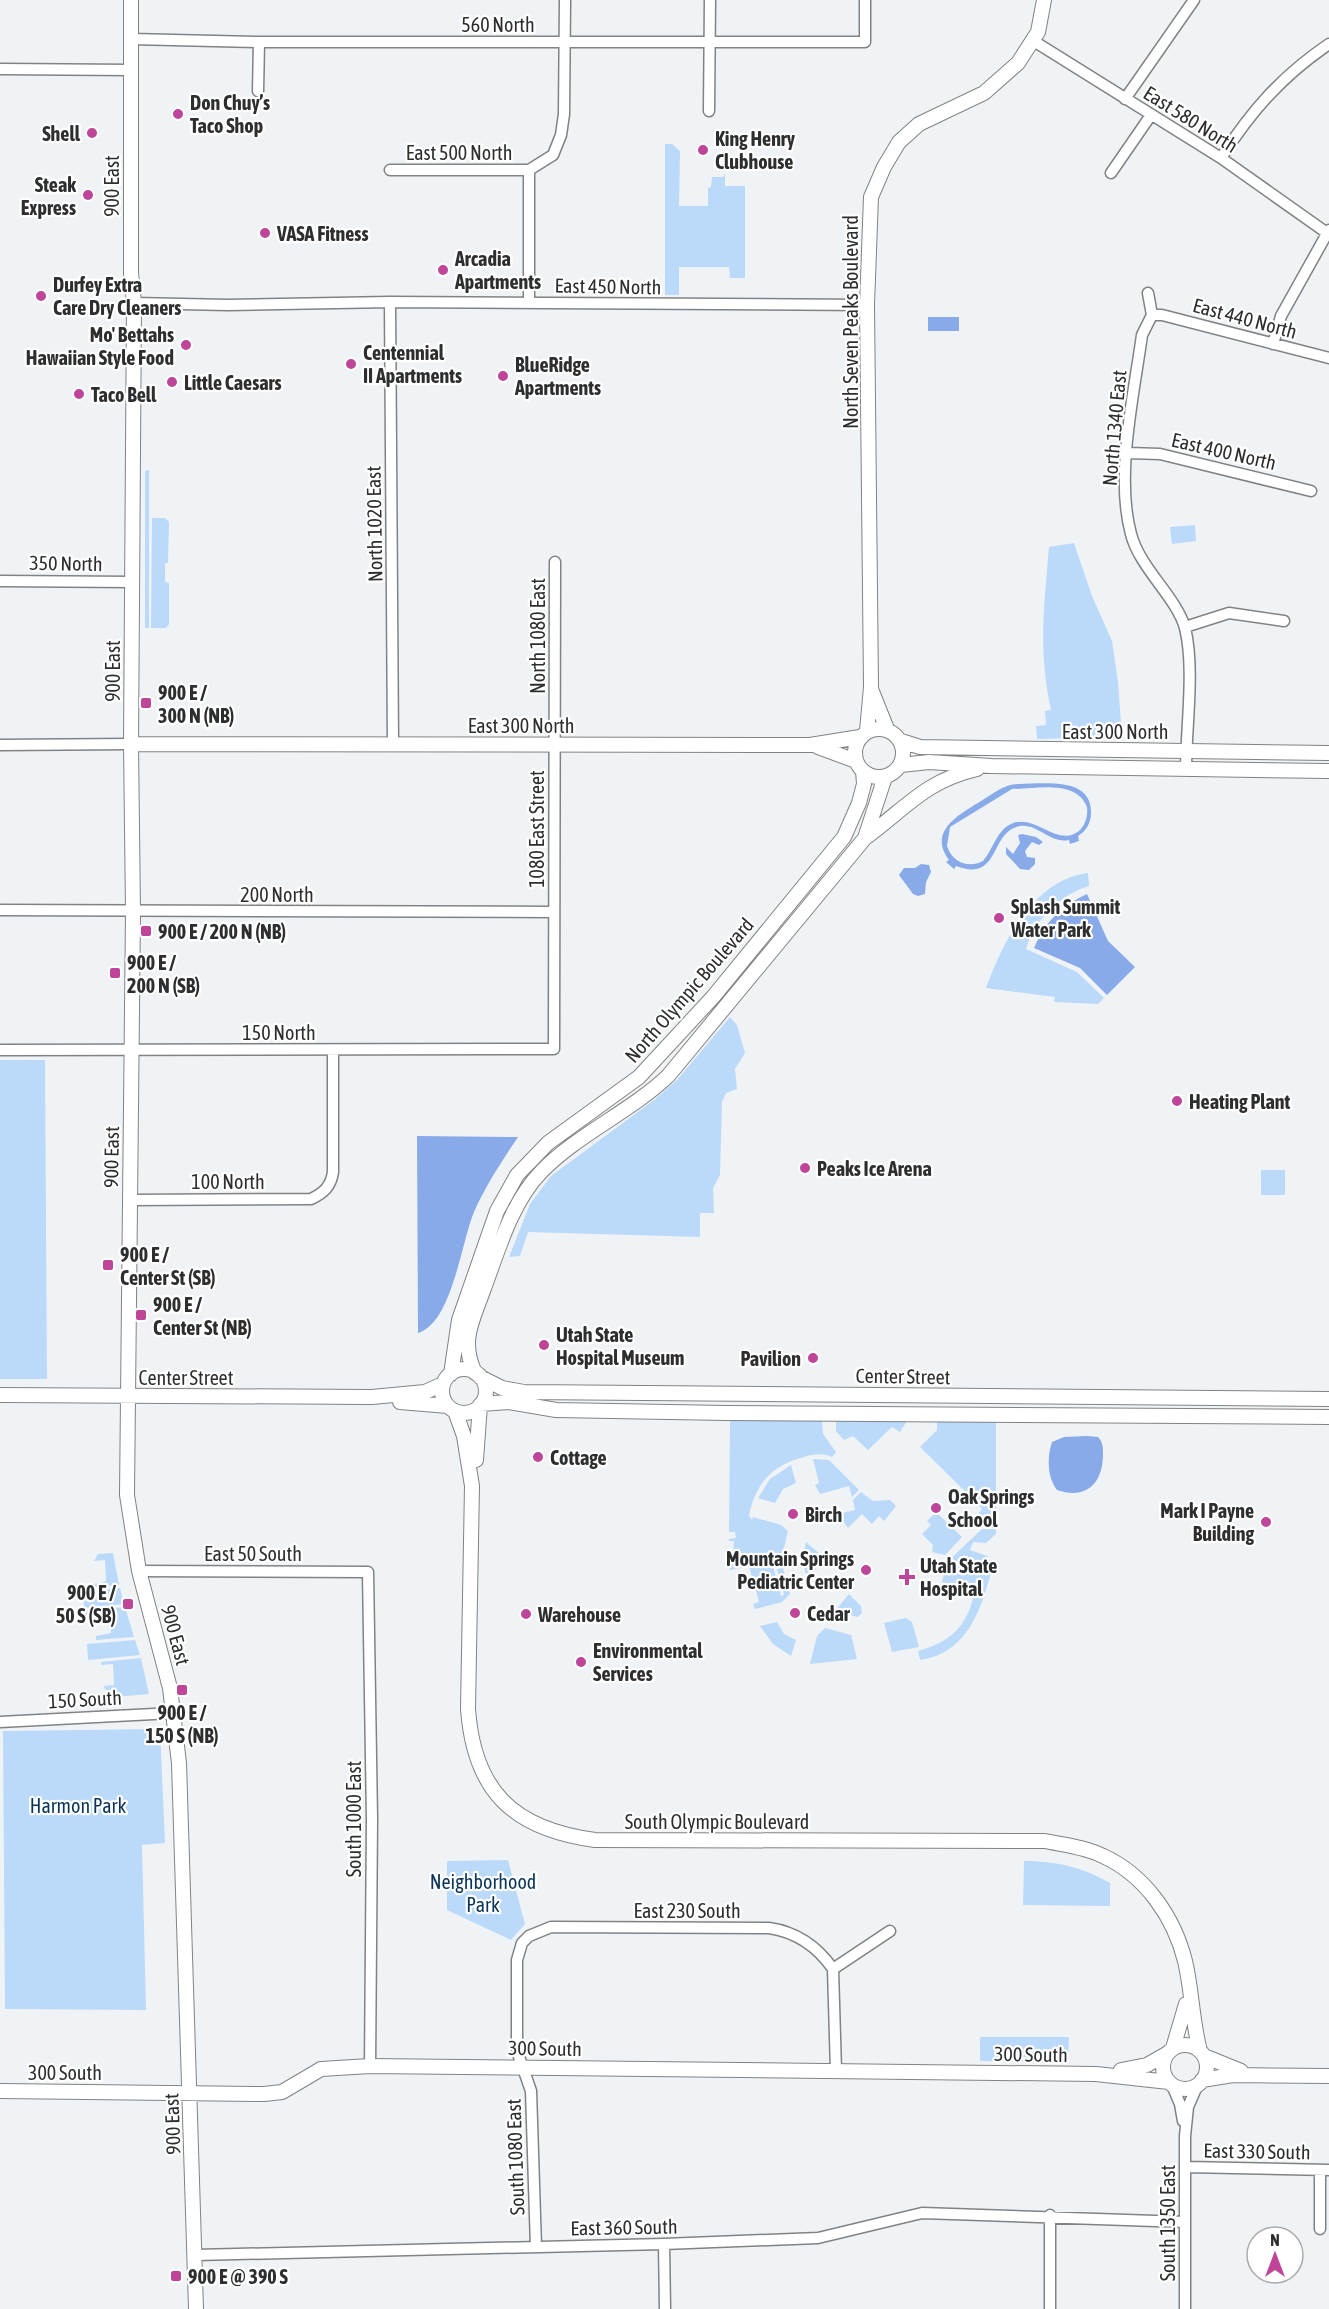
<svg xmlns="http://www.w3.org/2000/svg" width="1329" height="2309" font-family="'Asap Condensed',sans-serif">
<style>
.green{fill:#bbd9f8}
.water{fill:#88aae9;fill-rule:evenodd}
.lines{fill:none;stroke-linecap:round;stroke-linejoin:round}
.street-casing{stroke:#808385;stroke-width:13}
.secondary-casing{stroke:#808385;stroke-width:16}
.street{stroke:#fff;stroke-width:10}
.secondary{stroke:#fff;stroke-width:14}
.poi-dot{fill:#be4598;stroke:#fff;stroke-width:2}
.labels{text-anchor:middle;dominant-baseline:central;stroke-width:4.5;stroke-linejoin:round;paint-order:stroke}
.street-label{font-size:20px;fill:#2d2e2f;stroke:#fff}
.poi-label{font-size:20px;font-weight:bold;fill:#2d2e2f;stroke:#fff;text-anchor:start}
.park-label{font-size:20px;fill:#0a3558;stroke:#fff}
</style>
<rect width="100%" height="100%" fill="#f0f3f5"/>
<path class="green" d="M 665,144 L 672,144 L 680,151 L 679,206 L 708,206 L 708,188 L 711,187 L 712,177 L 723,177 L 725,174 L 725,186 L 745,186 L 745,278 L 730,278 L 729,267 L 679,267 L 679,295 L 665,295 Z
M 149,470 L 149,628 L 145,628 L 145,471 Z
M 152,518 L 165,518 L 169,522 L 168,563 L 165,563 L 165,582 L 169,583 L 169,624 L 166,628 L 151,628 Z
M 1195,525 L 1196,541 L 1172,544 L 1170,527 Z
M 1074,543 L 1092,596 L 1112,641 L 1118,682 L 1122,737 L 1037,739 L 1036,726 L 1046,725 L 1045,711 L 1051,710 C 1038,650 1044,607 1049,547 Z
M 1088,873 L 1089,886 C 1059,895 1035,920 1026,949 L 1077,972 L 1104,998 L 1098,1004 L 1054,1002 L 1055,997 L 986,988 C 1003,942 1033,880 1088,873 Z
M 730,1017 L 737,1025 L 745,1053 L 735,1069 L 737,1089 L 726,1093 L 722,1102 L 720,1175 L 713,1188 L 714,1213 L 700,1213 L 700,1237 L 528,1232 L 520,1256 L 509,1257 L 530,1204 L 551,1176 L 654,1100 L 677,1080 Z
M 0,1060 L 45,1060 L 47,1379 L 0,1379 Z
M 1261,1170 L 1285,1170 L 1285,1195 L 1261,1195 Z
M 730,1419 L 822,1420 L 823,1434 L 836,1452 L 832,1457 C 823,1453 813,1454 804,1457 C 772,1465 755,1484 749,1516 L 752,1520 L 753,1517 L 781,1525 L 788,1531 L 782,1556 L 771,1559 L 781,1596 L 784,1595 L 777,1569 L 783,1568 L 790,1594 L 782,1602 L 755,1609 L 753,1604 L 759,1602 L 749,1566 L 730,1570 L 729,1557 L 733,1557 L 734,1541 L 729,1541 L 729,1539 L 736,1538 L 735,1532 L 729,1532 Z
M 908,1419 L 900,1432 L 892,1427 L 868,1450 L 853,1436 L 844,1440 L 836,1431 L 836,1420 Z
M 937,1420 L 996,1420 L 996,1526 L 984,1526 L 986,1524 L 977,1516 L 982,1509 L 975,1501 L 920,1447 L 937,1430 Z
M 813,1459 L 829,1460 L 859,1490 L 852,1497 L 849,1486 L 820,1494 L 815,1485 L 819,1483 Z
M 791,1465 L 796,1483 L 783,1489 L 775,1503 L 758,1498 L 770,1479 Z
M 861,1492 L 873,1501 L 890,1500 L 896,1506 L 884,1521 L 879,1516 L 872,1524 L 862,1514 L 848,1528 L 838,1514 L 855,1510 L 853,1500 Z
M 936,1512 L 962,1537 L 945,1555 L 932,1552 L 933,1545 L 922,1534 L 931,1525 L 927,1521 Z
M 982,1529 L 996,1529 L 996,1534 L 986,1543 L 973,1542 L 970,1550 L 987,1556 L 993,1565 C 982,1607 969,1653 920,1660 L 918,1651 C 950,1642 967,1627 974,1594 L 946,1586 L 942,1582 L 947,1562 Z
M 806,1542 L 826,1559 L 807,1578 L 802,1560 Z
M 113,1553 L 119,1585 L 95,1587 L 94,1584 L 106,1581 L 105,1560 L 94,1561 L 98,1554 Z
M 120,1588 L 124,1604 L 84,1608 L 83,1591 Z
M 849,1594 L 861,1606 L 862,1613 L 858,1617 L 835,1611 Z
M 125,1607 L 134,1637 L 96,1640 L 96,1636 L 111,1633 L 110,1614 L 80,1616 L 84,1611 Z
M 906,1618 L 912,1622 L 919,1647 L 892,1652 L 884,1623 Z
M 777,1622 L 784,1634 L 796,1640 L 791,1656 L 773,1644 L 760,1626 Z
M 825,1628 L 851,1635 L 857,1659 L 810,1664 L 817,1636 Z
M 135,1640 L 140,1655 L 88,1660 L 87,1644 Z
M 141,1658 L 149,1694 L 114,1697 L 104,1688 L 104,1686 L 114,1685 L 113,1664 L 101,1665 L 101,1662 Z
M 160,1729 L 165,1843 L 142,1845 L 146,2010 L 5,2009 L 3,1731 Z
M 508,1860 L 525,1924 L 511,1940 L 447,1910 L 447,1861 Z
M 1024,1861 C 1056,1861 1082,1867 1110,1883 L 1110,1906 L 1023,1905 Z
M 980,2037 L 1069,2037 L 1068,2063 L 980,2061 Z"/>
<path class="water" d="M 928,317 L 959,317 L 959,331 L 928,331 Z
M 1019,784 C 1043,784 1092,776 1091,813 C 1091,823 1086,831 1078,836 L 1079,841 L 1070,844 L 1069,840 C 1050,844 1039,824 1020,826 C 989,831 1001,883 956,866 L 954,869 L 946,862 L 949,860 C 927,831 960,814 981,801 C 993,794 1004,784 1019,784 ZM 1012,789 C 1036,789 1076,779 1087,807 C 1088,815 1086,823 1081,829 C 1059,851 1036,812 1011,824 C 996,831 993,850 983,861 C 968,869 952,862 947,846 L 950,827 Z
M 1022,834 L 1036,837 L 1043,842 L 1039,845 L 1032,842 L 1025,851 L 1027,857 L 1035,858 L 1035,864 L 1029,870 L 1020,869 L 1006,854 L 1006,847 L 1013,854 L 1020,843 L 1018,835 Z
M 921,864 L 929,865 L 931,872 L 926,882 L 925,894 L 918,896 L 913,894 L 899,875 L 904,868 L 915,868 Z
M 1087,894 L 1108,941 L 1135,967 L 1107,995 L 1080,968 L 1034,948 C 1044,923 1062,905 1087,894 Z
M 417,1136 L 518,1137 C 502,1161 486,1185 474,1212 C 461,1243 452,1323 418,1333 Z
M 1087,1436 L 1098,1437 C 1103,1442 1103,1447 1103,1454 C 1103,1483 1087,1500 1057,1490 C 1047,1477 1047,1457 1052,1442 L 1064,1437 Z"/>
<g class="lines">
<g class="street-casing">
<path id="street" d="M 131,39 L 259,42 L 865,42 L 865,0
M 1032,40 L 1221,158 L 1327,233
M 0,69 L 131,70
M 258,91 L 259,42
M 1125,99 L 1194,0
M 709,111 L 710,0
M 1221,158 C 1252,110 1282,76 1329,44
M 390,170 L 529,170 L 553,155 L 561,135 L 564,114 L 565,0
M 1111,173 L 1151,115
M 1148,293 L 1152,315 L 1142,335 C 1134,394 1115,476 1131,534 C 1139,567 1177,598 1185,628 C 1195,668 1186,727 1186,769
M 390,302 L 393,745
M 134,303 L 228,305 L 390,302 L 867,305
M 529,303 L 529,170
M 1152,315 L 1162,315 L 1329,358
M 1273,344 L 1281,316 L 1329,230
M 1128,453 L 1160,454 L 1311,491
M 0,581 L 132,582
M 1185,627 L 1229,613 L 1284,621
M 0,745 L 131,744
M 0,910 L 554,912
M 0,1050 L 554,1049 L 555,562
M 130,1200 L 311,1199 C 324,1193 331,1186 333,1172 L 333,1050
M 139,1571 L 368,1572 L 372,1819 L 370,2066
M 0,1722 L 173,1713
M 833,1969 L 836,2071
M 833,1969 L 890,1931
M 1172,2085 L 1180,2104 L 1183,2121
M 1185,2167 L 1329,2170
M 1320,2170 L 1320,2229
M 664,2244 L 665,2309
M 536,2247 L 531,2091 L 517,2051 L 517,1960 L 522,1943 L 529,1936 L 551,1927 L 769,1928 C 797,1932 817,1946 833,1969
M 196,2255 L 664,2244 L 818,2238 L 922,2213 L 1185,2222
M 1050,2309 L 1050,2215
M 1185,2309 L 1185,2136 L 1188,2107 L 1198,2084"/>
</g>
<g class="secondary-casing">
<path id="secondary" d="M 131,0 L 131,273 L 134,303 L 131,744 L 133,912 L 127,1495 L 139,1571 L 170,1688 L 179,1763 L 196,2309
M 871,689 L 887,729
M855 753a24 24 0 1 1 48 0a24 24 0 1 1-48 0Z
M 867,731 L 871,687 L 867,305 L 871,197 L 884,167 L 899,142 L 919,124 L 984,93 L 1018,63 L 1038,32 L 1044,0
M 901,741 L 920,747 L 1329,753
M 131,744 L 810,745 L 860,737
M 818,747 L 856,761
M 901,765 L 929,762 L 991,766 L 1329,771
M 865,838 C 906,808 925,781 977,769
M442 1391a22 22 0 1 1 44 0a22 22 0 1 1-44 0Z
M 475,1373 C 460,1341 472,1322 483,1291 C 498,1251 511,1203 541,1172 C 578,1134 630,1112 668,1076 L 865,838 L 885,777
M 451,1374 L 459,1320 L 497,1211 L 517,1175 L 548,1143 L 639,1077 L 713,997 L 844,837 L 859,803 L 864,784 L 863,771
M 480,1377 L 502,1388 L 524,1392 L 1329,1399
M 0,1395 L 372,1397 L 425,1392 L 443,1384
M 400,1402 L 448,1406
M 481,1404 L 509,1402 L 556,1410 L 726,1413 L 1329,1417
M 455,1411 L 464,1436 L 472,1486 L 468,1709 C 474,1791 513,1829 595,1840 L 1045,1841 C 1064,1845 1085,1847 1103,1856 C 1145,1875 1174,1917 1185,1961 C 1192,1990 1192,2021 1200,2051
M 476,1460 L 480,1405
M1163 2067a22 22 0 1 1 44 0a22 22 0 1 1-44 0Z
M 1173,2048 L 1186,2004
M 1204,2056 L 1241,2071
M 1121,2070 L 1147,2065 L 1168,2053
M 1202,2080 L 1233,2075 L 1329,2076
M 0,2091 L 264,2094 L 282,2092 L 321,2069 L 370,2066 L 1096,2074 L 1169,2082"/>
</g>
<use href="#street" class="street"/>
<use href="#secondary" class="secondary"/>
</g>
<g class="poi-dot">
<circle cx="178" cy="114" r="6"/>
<circle cx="92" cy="133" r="6"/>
<circle cx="703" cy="150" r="6"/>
<circle cx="88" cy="195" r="6"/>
<circle cx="265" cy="233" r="6"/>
<circle cx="443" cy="270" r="6"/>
<circle cx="41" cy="296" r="6"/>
<circle cx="186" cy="345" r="6"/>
<circle cx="351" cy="364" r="6"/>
<circle cx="503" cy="376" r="6"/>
<circle cx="172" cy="382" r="6"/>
<circle cx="79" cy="394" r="6"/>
<rect x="140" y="697" width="12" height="12" rx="3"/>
<circle cx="999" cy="918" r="6"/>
<rect x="140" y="925" width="12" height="12" rx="3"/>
<rect x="109" y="967" width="12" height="12" rx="3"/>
<circle cx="1177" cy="1101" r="6"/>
<circle cx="805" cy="1168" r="6"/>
<rect x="102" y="1259" width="12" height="12" rx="3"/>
<rect x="135" y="1309" width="12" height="12" rx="3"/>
<circle cx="544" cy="1345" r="6"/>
<circle cx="813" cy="1358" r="6"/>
<circle cx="538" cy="1457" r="6"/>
<circle cx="936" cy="1508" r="6"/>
<circle cx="793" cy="1514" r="6"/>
<circle cx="1266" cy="1522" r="6"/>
<circle cx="866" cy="1570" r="6"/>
<path d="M904 1568h6v6h6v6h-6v6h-6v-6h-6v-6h6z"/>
<rect x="122" y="1598" width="12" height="12" rx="3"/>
<circle cx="795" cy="1613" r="6"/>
<circle cx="526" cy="1614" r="6"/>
<circle cx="581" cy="1662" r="6"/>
<rect x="176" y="1684" width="12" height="12" rx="3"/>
<rect x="170" y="2270" width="12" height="12" rx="3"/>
</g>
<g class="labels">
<g class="street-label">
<text x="498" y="24">560 North</text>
<text transform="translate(1191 119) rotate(32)">East 580 North</text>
<text x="459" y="152">East 500 North</text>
<text transform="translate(111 186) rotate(-90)">900 East</text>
<text transform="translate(608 286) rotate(1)">East 450 North</text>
<text transform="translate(1245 318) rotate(15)">East 440 North</text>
<text transform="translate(850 322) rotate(-90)">North Seven Peaks Boulevard</text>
<text transform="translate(1114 428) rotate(-85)">North 1340 East</text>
<text transform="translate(1224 451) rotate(13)">East 400 North</text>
<text transform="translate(374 524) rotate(-91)">North 1020 East</text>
<text transform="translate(66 563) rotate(1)">350 North</text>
<text transform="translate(537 636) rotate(-90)">North 1080 East</text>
<text transform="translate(112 671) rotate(-90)">900 East</text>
<text x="521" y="725">East 300 North</text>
<text x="1115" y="731">East 300 North</text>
<text transform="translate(536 829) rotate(-90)">1080 East Street</text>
<text x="277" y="894">200 North</text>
<text transform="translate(689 990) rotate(-49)">North Olympic Boulevard</text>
<text x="279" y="1032">150 North</text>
<text transform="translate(111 1157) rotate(-89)">900 East</text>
<text x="228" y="1181">100 North</text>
<text transform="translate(903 1376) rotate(1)">Center Street</text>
<text x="186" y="1377">Center Street</text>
<text x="253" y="1553">East 50 South</text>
<text transform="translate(176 1635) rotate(75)">900 East</text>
<text transform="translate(85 1699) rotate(-3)">150 South</text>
<text transform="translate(353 1819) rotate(-90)">South 1000 East</text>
<text x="717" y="1821">South Olympic Boulevard</text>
<text x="687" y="1910">East 230 South</text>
<text transform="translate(545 2048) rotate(1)">300 South</text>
<text transform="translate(1031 2054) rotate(1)">300 South</text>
<text x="65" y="2072">300 South</text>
<text transform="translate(172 2124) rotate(-92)">900 East</text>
<text transform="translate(1257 2151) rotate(1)">East 330 South</text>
<text transform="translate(515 2157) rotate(-92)">South 1080 East</text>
<text transform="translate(1167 2223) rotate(-90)">South 1350 East</text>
<text transform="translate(624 2227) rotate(-1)">East 360 South</text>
</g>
<g class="poi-label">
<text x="190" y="102">Don Chuy’s<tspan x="190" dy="23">Taco Shop</tspan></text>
<text x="80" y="133" text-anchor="end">Shell</text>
<text x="715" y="138">King Henry<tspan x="715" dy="23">Clubhouse</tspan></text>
<text x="76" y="184" text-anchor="end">Steak<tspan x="76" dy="23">Express</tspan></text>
<text x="277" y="233">VASA Fitness</text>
<text x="455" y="258">Arcadia<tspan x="455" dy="23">Apartments</tspan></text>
<text x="53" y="284">Durfey Extra<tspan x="53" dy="23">Care Dry Cleaners</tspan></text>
<text x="174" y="334" text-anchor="end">Mo' Bettahs<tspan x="174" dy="23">Hawaiian Style Food</tspan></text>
<text x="363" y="352">Centennial<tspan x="363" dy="23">II Apartments</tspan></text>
<text x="515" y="364">BlueRidge<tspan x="515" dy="23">Apartments</tspan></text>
<text x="184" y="382">Little Caesars</text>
<text x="91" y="394">Taco Bell</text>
<text x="158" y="692">900 E /<tspan x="158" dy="23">300 N (NB)</tspan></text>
<text x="1011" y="906">Splash Summit<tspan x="1011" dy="23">Water Park</tspan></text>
<text x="158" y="931">900 E / 200 N (NB)</text>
<text x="127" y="962">900 E /<tspan x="127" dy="23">200 N (SB)</tspan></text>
<text x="1189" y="1101">Heating Plant</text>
<text x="817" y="1168">Peaks Ice Arena</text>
<text x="120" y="1254">900 E /<tspan x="120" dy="23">Center St (SB)</tspan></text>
<text x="153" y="1304">900 E /<tspan x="153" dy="23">Center St (NB)</tspan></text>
<text x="556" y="1334">Utah State<tspan x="556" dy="23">Hospital Museum</tspan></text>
<text x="801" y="1358" text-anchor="end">Pavilion</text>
<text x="550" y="1457">Cottage</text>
<text x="948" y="1496">Oak Springs<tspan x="948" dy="23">School</tspan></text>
<text x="1254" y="1510" text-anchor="end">Mark I Payne<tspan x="1254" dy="23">Building</tspan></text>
<text x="805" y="1514">Birch</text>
<text x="854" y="1558" text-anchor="end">Mountain Springs<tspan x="854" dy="23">Pediatric Center</tspan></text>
<text x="920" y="1565">Utah State<tspan x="920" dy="23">Hospital</tspan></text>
<text x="116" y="1592" text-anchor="end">900 E /<tspan x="116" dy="23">50 S (SB)</tspan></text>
<text x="807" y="1613">Cedar</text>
<text x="538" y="1614">Warehouse</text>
<text x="593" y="1650">Environmental<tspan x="593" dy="23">Services</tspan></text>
<text x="182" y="1712" text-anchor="middle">900 E /<tspan x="182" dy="23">150 S (NB)</tspan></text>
<text x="188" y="2276">900 E @ 390 S</text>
</g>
<g class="park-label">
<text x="78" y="1805">Harmon Park</text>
<text x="483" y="1881">Neighborhood<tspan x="483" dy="23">Park</tspan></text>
</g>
</g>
<g transform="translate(1275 2255)"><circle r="28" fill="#ffffff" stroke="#ababac" stroke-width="1.5"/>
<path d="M0-4.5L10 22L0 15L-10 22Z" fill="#be4598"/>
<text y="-9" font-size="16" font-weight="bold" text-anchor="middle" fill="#2d2e2f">N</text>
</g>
</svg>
